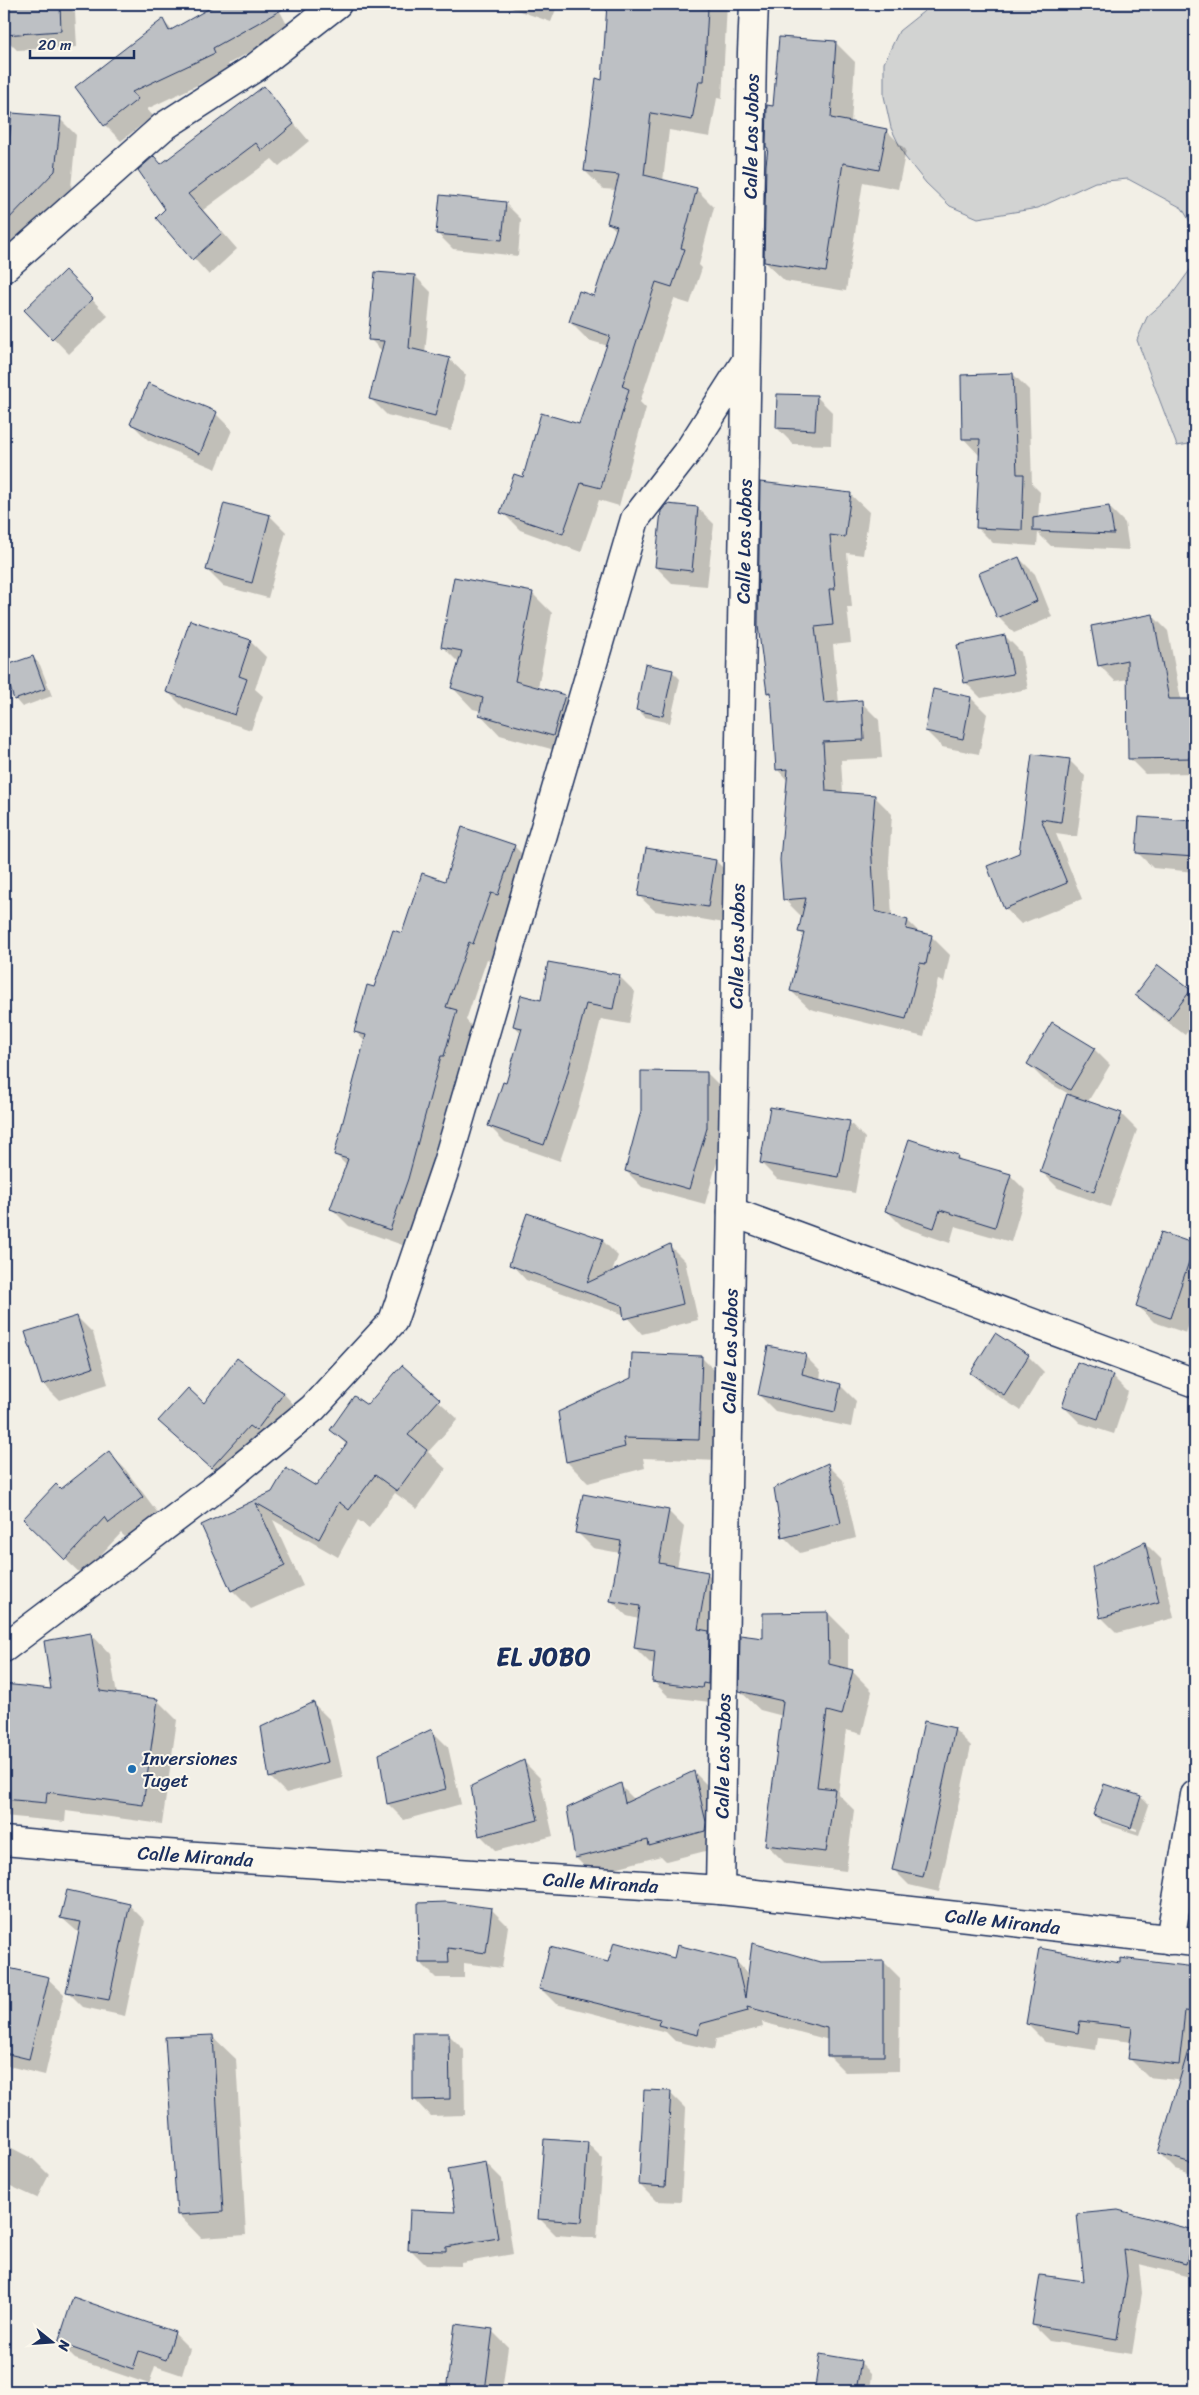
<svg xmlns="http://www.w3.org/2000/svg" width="1199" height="2395" font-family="Sriracha,sans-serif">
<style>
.green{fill:#d2d3d2;stroke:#768198}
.shadow{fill:#0003;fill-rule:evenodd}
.building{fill:#bdc0c4;stroke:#1b2f5e}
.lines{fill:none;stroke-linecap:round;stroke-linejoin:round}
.minor-casing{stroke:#1b2f5e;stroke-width:31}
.minor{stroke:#fbf7ec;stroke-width:28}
.poi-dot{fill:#1f6fb2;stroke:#fbf7ec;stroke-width:2}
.labels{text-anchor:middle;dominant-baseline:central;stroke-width:4;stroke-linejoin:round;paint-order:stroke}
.street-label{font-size:19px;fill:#1b2f5e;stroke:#fbf7ec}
.poi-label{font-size:19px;fill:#1b2f5e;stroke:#fbf7ec;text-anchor:start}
.district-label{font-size:24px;font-weight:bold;letter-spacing:1px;fill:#1b2f5e;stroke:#fbf7ec}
</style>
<rect width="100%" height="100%" fill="#f2efe6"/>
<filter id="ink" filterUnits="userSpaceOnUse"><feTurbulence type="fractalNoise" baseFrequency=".02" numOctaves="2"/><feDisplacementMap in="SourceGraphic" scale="10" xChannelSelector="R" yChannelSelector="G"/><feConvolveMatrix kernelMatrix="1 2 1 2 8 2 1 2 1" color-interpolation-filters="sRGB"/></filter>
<g filter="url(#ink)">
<path class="green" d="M 933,4 L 1195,4 L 1195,230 L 1182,208 L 1128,179 L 1095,182 L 1038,208 L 978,218 L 950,206 L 926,183 L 905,157 L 891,128 L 884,96 L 884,63 L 899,31 Z
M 1195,253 L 1195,443 L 1177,446 L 1137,340 L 1147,317 L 1171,296 L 1190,270 Z"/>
<path class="shadow" d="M 4,4 L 65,4 L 75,13 L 77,47 L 17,50 L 4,37 Z
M 220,4 L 276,4 L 290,30 L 228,64 L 231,69 L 147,109 L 153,116 L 121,141 L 105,125 L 163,21 L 172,30 Z
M 500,4 L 558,4 L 551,22 Z
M 608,4 L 727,4 L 722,99 L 717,98 L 710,137 L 669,130 L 663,181 L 696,189 L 714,207 L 699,265 L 702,268 L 690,304 L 674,299 L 640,402 L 646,408 L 619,506 L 599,500 L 581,552 L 520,530 L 502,512 L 524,479 L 580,425 L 608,346 L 588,340 L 570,322 L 594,298 L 617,231 L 608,223 L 617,190 L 603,189 L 585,171 L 603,81 Z
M 835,42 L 855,62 L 851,123 L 886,130 L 906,150 L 898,189 L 863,182 L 846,291 L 785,281 L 765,262 L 769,149 L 774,108 Z
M 264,88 L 309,141 L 279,166 L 272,159 L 203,210 L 237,249 L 209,275 L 157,218 L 167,209 L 162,165 Z
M 13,114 L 60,119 L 76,135 L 71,188 L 4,257 L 4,203 Z
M 505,203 L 521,219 L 518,256 L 453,249 L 437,233 Z
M 65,272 L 108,316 L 69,354 L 26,310 Z
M 415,276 L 431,292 L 425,353 L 450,360 L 466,375 L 451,431 L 387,415 L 371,399 L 383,352 L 370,339 Z
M 1013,374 L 1029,390 L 1032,484 L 1040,492 L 1038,518 L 1109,507 L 1125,523 L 1129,550 L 1051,546 L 1038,533 L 1037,546 L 993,543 L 977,527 L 980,456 L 964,439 Z
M 148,385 L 216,414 L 232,430 L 216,469 L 148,440 L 132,424 Z
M 816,396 L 832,412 L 831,445 L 793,444 L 777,428 Z
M 850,494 L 869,512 L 863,555 L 847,553 L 852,607 L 847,607 L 851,643 L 833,645 L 839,703 L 861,702 L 879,720 L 882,758 L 841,760 L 843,794 L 874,796 L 892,814 L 889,862 L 892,917 L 908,921 L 921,934 L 932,937 L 950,955 L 944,982 L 938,980 L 924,1037 L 810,1009 L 791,991 L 805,937 L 799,931 L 803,918 L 784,899 L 788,781 L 777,769 L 772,696 L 768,692 L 759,619 Z
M 225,504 L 270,516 L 286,532 L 268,598 L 223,586 L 207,570 Z
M 698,508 L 714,524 L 707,586 L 672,583 L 656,567 Z
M 1019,558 L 1035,574 L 1052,617 L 1014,633 L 998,617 Z
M 532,593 L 552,613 L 538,688 L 564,696 L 584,716 L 573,755 L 500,735 L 480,714 L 481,711 L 473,709 L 453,688 L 460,664 L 442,646 Z
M 1152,615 L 1168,631 L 1181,700 L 1192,700 L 1195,703 L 1195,773 L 1145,774 L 1129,758 L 1129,679 L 1115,681 L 1099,665 Z
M 1005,636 L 1021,652 L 1028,689 L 981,698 L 965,682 Z
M 250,641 L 266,657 L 255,689 L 263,696 L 251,730 L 184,708 L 168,692 Z
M 33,657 L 40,665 L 52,696 L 22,707 L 15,699 L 4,668 Z
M 672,671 L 680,679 L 670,723 L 645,717 L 637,709 Z
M 971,698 L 987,714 L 979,754 L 942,747 L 926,731 Z
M 1069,760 L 1085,776 L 1077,837 L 1056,834 L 1082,899 L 1021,924 L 1005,908 L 1020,854 Z
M 1140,818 L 1195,823 L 1195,872 L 1153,868 L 1137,852 Z
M 514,846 L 532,864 L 509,910 L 491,961 L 487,959 L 466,1020 L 474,1029 L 426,1197 L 408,1247 L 349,1226 L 331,1208 L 347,1166 L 335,1154 L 365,1042 L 355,1031 L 402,935 L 445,883 Z
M 716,861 L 732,877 L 724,923 L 655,911 L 639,896 Z
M 619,976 L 635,992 L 629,1024 L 601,1019 L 579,1104 L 560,1161 L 505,1142 L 489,1126 L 507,1084 L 521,1033 L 514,1025 L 542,1002 Z
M 1190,991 L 1195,996 L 1195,1021 L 1185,1035 L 1153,1011 L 1137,995 Z
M 1094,1049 L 1110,1065 L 1087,1103 L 1121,1114 L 1137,1130 L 1110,1207 L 1058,1188 L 1042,1172 L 1069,1094 L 1044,1080 L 1028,1064 Z
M 707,1073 L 723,1089 L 722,1145 L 705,1204 L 642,1187 L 626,1171 Z
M 849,1122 L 865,1138 L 855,1193 L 777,1179 L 761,1163 Z
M 958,1157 L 963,1162 L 1010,1175 L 1026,1191 L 1011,1242 L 955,1226 L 950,1243 L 903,1227 L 887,1211 Z
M 602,1240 L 618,1256 L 612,1272 L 669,1245 L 685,1261 L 698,1320 L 642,1334 L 625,1315 L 526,1280 L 511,1264 Z
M 1194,1245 L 1195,1306 L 1186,1333 L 1154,1322 L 1138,1306 Z
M 77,1317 L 93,1333 L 108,1384 L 59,1400 L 43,1384 Z
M 995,1335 L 1028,1356 L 1044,1372 L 1020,1410 L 987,1389 L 971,1373 Z
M 805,1356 L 821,1372 L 820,1380 L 840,1385 L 856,1401 L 851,1427 L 775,1411 L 759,1395 Z
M 701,1357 L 722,1378 L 719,1461 L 643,1458 L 645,1468 L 588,1483 L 567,1462 L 560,1412 Z
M 237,1360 L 284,1394 L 299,1410 L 227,1483 L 175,1436 L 205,1405 Z
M 402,1367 L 458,1419 L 428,1452 L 446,1469 L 417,1509 L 395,1493 L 369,1528 L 358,1520 L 338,1557 L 273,1520 L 303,1586 L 251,1609 L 232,1590 L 203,1525 L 273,1492 L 317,1487 L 347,1445 L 331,1430 L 367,1407 Z
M 1112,1376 L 1128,1392 L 1114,1434 L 1080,1423 L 1064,1407 Z
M 109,1453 L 125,1469 L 158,1513 L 126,1538 L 121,1533 L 82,1575 L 40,1535 L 60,1490 Z
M 827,1464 L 843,1480 L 856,1538 L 800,1553 L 784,1537 Z
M 668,1511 L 684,1527 L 677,1568 L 707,1573 L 723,1589 L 718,1703 L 669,1697 L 653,1681 L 655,1664 L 651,1664 L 635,1648 L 639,1619 L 627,1616 L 611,1601 L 620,1553 L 593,1548 L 577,1532 Z
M 1145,1543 L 1161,1559 L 1174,1618 L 1117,1633 L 1101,1617 Z
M 828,1613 L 848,1633 L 848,1670 L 852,1671 L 872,1691 L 862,1734 L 846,1730 L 838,1794 L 854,1810 L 846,1871 L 786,1864 L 766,1844 L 783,1716 L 760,1710 L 740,1691 L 764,1639 Z
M 91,1634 L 110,1654 L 117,1695 L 157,1700 L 177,1720 L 162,1824 L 66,1811 L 65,1822 L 4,1816 L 4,1686 L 53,1691 Z
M 314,1704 L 330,1720 L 343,1778 L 286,1793 L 270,1777 Z
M 955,1730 L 971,1746 L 939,1892 L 909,1885 L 893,1869 Z
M 432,1731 L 448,1747 L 461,1804 L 404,1820 L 388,1804 L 381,1755 Z
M 524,1762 L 540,1778 L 553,1836 L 496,1851 L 480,1835 Z
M 694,1772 L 710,1788 L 721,1847 L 666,1861 L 661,1856 L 592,1874 L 576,1858 L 568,1809 L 620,1785 L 635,1800 Z
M 1105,1785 L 1141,1797 L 1149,1805 L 1139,1835 L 1102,1823 L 1094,1815 ZM 1102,1817 L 1137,1829 L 1137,1831 L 1102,1820 Z
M 129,1905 L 145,1921 L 125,2016 L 83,2007 L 67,1991 L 80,1934 L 62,1918 Z
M 492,1910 L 508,1926 L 502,1968 L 464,1963 L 464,1978 L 436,1978 L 420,1962 Z
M 675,1959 L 736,1961 L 749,1975 L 820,1963 L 884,1962 L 900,1978 L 899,2071 L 845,2072 L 829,2056 L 829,2040 L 762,2022 L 763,2027 L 716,2039 L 714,2050 L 675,2041 L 666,2032 L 556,2004 L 540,1988 L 609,1964 Z
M 1121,1960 L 1195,1968 L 1195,2082 L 1148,2077 L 1130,2059 L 1132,2042 L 1098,2038 L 1096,2050 L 1045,2042 L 1027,2024 L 1121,1964 Z
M 6,1968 L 48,1979 L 64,1994 L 45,2075 L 4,2065 Z
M 448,2034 L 464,2050 L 465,2115 L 430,2116 L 415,2100 Z
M 212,2036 L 236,2059 L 246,2235 L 201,2238 L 178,2214 Z
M 670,2093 L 686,2109 L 681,2202 L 656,2201 L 640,2185 Z
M 1175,2098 L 1195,2104 L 1195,2175 L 1175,2169 L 1159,2153 Z
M 587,2143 L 603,2159 L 597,2238 L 556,2235 L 540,2219 Z
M 4,2144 L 33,2159 L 49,2175 L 37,2198 L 4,2183 Z
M 486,2163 L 502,2179 L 513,2254 L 461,2263 L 461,2266 L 426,2265 L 410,2249 L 457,2214 Z
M 1079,2216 L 1195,2233 L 1195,2278 L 1139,2264 L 1142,2293 L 1132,2354 L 1049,2341 L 1033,2325 L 1085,2283 Z
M 456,2326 L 492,2331 L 508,2347 L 503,2384 L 509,2391 L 447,2391 Z
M 174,2333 L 190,2349 L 182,2375 L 155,2366 L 149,2384 L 75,2359 L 59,2343 Z
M 821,2356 L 860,2362 L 872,2374 L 870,2391 L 815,2391 Z"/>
<path class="building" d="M 4,4 L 60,4 L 61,31 L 4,35 Z
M 217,4 L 292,4 L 213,48 L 215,53 L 132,92 L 138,99 L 104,126 L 75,87 L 163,19 L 169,31 Z
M 607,4 L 673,4 L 673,6 L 708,8 L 704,81 L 699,81 L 692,120 L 651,113 L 644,175 L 697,188 L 681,248 L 685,249 L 672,287 L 656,282 L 622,386 L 629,389 L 601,488 L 581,483 L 563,534 L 500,513 L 514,474 L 523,477 L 541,413 L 579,424 L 610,336 L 569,322 L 579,291 L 594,296 L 617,226 L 607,223 L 619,175 L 584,171 L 596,78 L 602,80 Z
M 779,37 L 836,41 L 831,118 L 887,129 L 879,170 L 843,163 L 826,272 L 764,262 L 766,165 L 768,148 L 766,147 L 767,105 L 773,106 Z
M 264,86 L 294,124 L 262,151 L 256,143 L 188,194 L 222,233 L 192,260 L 156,218 L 165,209 L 138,170 L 154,156 L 161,164 Z
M 12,113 L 61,117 L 55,171 L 4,224 L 4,191 Z
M 440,195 L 506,202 L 502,240 L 436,234 Z
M 65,270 L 93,299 L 52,339 L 24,310 Z
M 375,272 L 415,275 L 409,348 L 450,358 L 435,416 L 369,399 L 384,341 L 368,340 Z
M 1013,373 L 1017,474 L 1024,474 L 1022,530 L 976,528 L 980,439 L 962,439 L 961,375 Z
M 148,383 L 217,412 L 200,454 L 130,424 Z
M 777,394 L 817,395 L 815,430 L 776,428 Z
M 760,482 L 851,493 L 845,537 L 830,535 L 835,589 L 829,589 L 833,625 L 815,627 L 824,703 L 862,700 L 864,740 L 823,742 L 826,791 L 875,795 L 871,843 L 875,911 L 908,920 L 906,929 L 932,935 L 926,964 L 920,963 L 906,1019 L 790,991 L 804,933 L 798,932 L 806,898 L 783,900 L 780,860 L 788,769 L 776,770 L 771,692 L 767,693 L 758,626 Z
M 224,503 L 270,515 L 252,583 L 206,570 Z
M 667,504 L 698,507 L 692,571 L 655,567 L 661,511 Z
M 1109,506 L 1114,534 L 1033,531 L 1033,518 Z
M 1019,557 L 1037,601 L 997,618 L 979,573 Z
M 454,577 L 533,592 L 515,681 L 565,695 L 553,736 L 479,715 L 483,698 L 451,688 L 462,651 L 441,647 Z
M 1153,614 L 1169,699 L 1193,699 L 1193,758 L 1128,759 L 1127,660 L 1098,666 L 1091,626 Z
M 190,620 L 251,640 L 239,676 L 247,679 L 235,715 L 166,692 Z
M 1005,635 L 1013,674 L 964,683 L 957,645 Z
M 33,656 L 45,689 L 14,700 L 4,666 Z
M 645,664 L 673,670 L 663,716 L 636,710 Z
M 933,689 L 971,697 L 963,739 L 925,731 Z
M 1032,754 L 1070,759 L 1061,822 L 1041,819 L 1067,883 L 1004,909 L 987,866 L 1019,853 Z
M 1139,817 L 1195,821 L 1195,857 L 1136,853 Z
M 462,827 L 515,845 L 498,895 L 491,893 L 473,944 L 469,942 L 446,1007 L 457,1010 L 444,1056 L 441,1056 L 408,1179 L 390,1230 L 330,1209 L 348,1159 L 334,1155 L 366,1035 L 354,1032 L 367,985 L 374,987 L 393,930 L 402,933 L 422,873 L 445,881 Z
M 646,848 L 716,860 L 708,907 L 638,896 Z
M 548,962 L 620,975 L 613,1009 L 586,1004 L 564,1087 L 544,1145 L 488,1126 L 503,1082 L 506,1083 L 522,1028 L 513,1026 L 521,995 L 541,1000 Z
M 1158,965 L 1191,990 L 1168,1020 L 1135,995 Z
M 1052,1022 L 1095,1048 L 1070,1090 L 1027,1064 Z
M 641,1071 L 707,1072 L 707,1128 L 689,1189 L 625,1171 L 641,1111 Z
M 1067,1094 L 1122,1113 L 1094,1192 L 1040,1172 Z
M 770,1107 L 850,1121 L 839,1177 L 760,1163 Z
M 909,1139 L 958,1155 L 957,1159 L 1011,1174 L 995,1227 L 940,1210 L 934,1228 L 885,1211 Z
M 527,1213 L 603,1239 L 587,1283 L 670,1244 L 683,1304 L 624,1319 L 622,1305 L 509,1265 Z
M 1161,1232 L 1195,1244 L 1170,1318 L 1136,1306 Z
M 77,1316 L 93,1368 L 42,1385 L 25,1332 Z
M 995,1333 L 1029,1355 L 1004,1395 L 970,1373 Z
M 768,1346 L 806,1354 L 802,1374 L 841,1384 L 835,1412 L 758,1395 Z
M 632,1353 L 702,1356 L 699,1440 L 623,1438 L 625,1447 L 566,1462 L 558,1412 L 631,1378 Z
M 237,1358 L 284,1393 L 256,1431 L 249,1426 L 211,1468 L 158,1421 L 188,1388 L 204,1403 Z
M 1077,1362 L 1113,1375 L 1098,1419 L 1062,1407 Z
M 402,1365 L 440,1399 L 408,1435 L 427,1450 L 397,1491 L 375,1475 L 349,1510 L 339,1502 L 319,1539 L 256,1503 L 285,1566 L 231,1591 L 201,1525 L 272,1492 L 286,1468 L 316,1486 L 347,1443 L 330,1430 L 354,1396 L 367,1405 Z
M 109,1451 L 143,1497 L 109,1523 L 105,1517 L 65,1560 L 23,1519 L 56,1484 L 61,1489 Z
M 828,1463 L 841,1523 L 782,1538 L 774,1488 Z
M 583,1494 L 669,1510 L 659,1563 L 708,1572 L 698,1629 L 709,1631 L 708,1684 L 703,1683 L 702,1688 L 652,1682 L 655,1651 L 634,1648 L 640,1606 L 610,1601 L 621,1541 L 575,1533 Z
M 1145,1542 L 1159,1602 L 1100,1618 L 1092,1567 Z
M 828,1612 L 829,1664 L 853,1670 L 842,1715 L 827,1711 L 817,1787 L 835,1789 L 826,1852 L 765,1845 L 783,1701 L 739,1691 L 740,1635 L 763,1638 L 763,1613 Z
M 91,1633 L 100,1691 L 158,1699 L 143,1805 L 47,1792 L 46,1803 L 4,1799 L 4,1684 L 51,1689 L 44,1641 Z
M 314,1702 L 328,1762 L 269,1778 L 261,1727 Z
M 924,1721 L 955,1728 L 923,1877 L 892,1870 Z
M 432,1729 L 446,1789 L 387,1804 L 379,1754 Z
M 524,1760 L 538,1820 L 479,1836 L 471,1786 Z
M 694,1771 L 706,1822 L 705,1831 L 649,1846 L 648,1840 L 575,1858 L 567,1808 L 621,1783 L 625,1803 Z
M 1104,1784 L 1141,1796 L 1131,1828 L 1093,1815 Z
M 67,1890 L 130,1904 L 109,2000 L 66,1992 L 81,1922 L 60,1918 Z
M 447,1902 L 492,1908 L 486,1953 L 448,1948 L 449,1963 L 419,1963 L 418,1903 Z
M 614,1942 L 674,1958 L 677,1945 L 736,1960 L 745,1998 L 752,1943 L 820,1962 L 884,1961 L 884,2056 L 827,2056 L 827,2028 L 747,2007 L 748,2011 L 700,2024 L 698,2035 L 658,2025 L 660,2019 L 539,1989 L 550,1947 L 608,1962 Z
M 1039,1948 L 1120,1963 L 1120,1958 L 1195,1967 L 1195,2012 L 1185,2011 L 1179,2065 L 1128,2059 L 1132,2027 L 1080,2021 L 1078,2033 L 1026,2024 Z
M 4,1967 L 49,1977 L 29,2059 L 4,2053 Z
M 413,2033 L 449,2033 L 450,2099 L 413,2100 Z
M 213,2035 L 223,2212 L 177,2215 L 165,2037 Z
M 1188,2051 L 1195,2052 L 1195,2164 L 1158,2153 Z
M 644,2090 L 671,2091 L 665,2187 L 639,2185 Z
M 544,2139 L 588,2142 L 582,2222 L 538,2219 Z
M 486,2162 L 498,2238 L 446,2247 L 446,2251 L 408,2250 L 410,2210 L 455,2212 L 448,2169 Z
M 1118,2210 L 1194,2230 L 1186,2264 L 1124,2249 L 1127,2276 L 1117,2339 L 1032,2325 L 1040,2275 L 1084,2281 L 1077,2214 Z
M 73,2297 L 175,2332 L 166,2360 L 139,2351 L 133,2369 L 58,2343 Z
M 455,2324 L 493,2329 L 485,2391 L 446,2391 Z
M 820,2354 L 861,2361 L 856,2391 L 815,2387 Z"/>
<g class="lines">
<g class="minor-casing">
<g id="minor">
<path d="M 4,268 L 163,127 L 256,67 L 337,4"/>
<path d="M 732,1212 L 1195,1383"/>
<path d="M 4,1648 L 222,1483 L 313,1408 L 393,1321 L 447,1163 L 635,519 L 691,447 L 746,361"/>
<path id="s1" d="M 4,1841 L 106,1850 L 720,1890 L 1195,1942"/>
<path id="s2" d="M 720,1890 L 752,52 L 754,4"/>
<path d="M 1170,1940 L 1195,1795"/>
</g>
</g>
<use href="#minor" class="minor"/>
</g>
</g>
<circle class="poi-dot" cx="132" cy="1769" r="5"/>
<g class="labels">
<g class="street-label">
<text stroke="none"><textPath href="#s2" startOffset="1754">Calle Los Jobos</textPath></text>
<text stroke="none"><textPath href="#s2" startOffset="1349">Calle Los Jobos</textPath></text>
<text stroke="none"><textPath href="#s2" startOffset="944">Calle Los Jobos</textPath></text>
<text stroke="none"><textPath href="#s2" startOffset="539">Calle Los Jobos</textPath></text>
<text stroke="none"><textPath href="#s2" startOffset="134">Calle Los Jobos</textPath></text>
<text stroke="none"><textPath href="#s1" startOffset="192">Calle Miranda</textPath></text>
<text stroke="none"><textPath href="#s1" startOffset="598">Calle Miranda</textPath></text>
<text stroke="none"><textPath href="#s1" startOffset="1002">Calle Miranda</textPath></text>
</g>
<g class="poi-label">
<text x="142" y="1758">Inversiones<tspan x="142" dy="22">Tuget</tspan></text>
</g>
<g class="district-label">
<text x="544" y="1657">EL JOBO</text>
</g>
</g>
<rect width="1199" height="2395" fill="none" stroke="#fbf7ec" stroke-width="20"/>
<rect x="10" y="10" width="1179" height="2375" fill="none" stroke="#1b2f5e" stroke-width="2" filter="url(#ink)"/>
<g transform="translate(52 2342) rotate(107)" stroke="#fbf7ec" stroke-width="4" paint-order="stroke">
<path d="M0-4L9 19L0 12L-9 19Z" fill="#1b2f5e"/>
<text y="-8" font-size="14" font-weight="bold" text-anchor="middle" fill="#1b2f5e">N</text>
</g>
<path d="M30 50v8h104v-8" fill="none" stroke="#1b2f5e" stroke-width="2.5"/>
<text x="38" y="50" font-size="15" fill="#1b2f5e" stroke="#fbf7ec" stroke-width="4" paint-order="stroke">20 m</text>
</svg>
